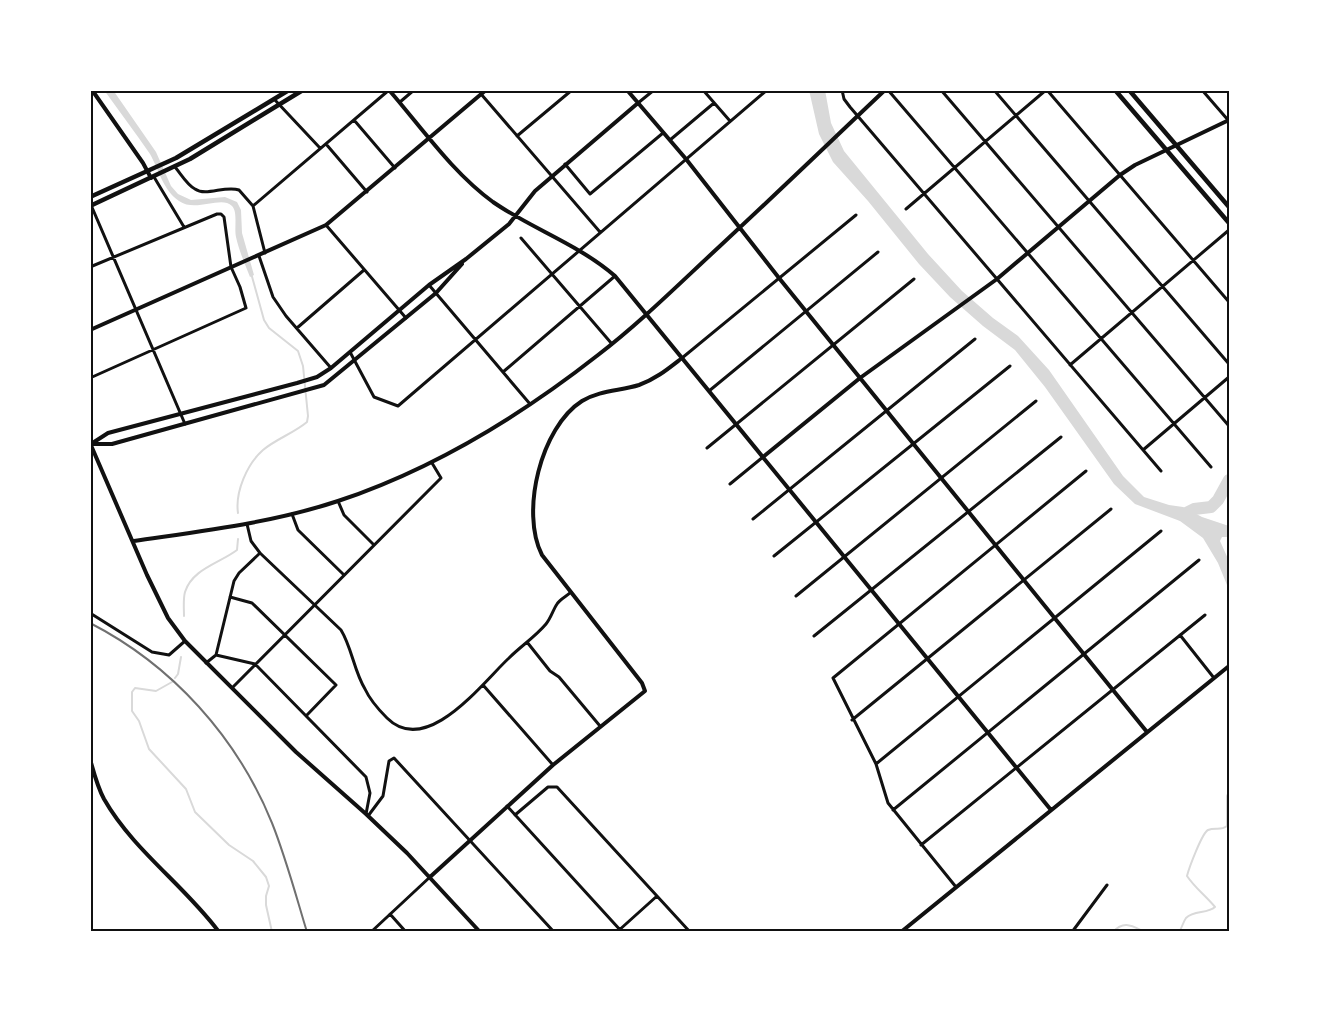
<svg xmlns="http://www.w3.org/2000/svg" width="1319" height="1022" font-family="'Fira Sans Condensed',sans-serif">
<style>
.water{fill:#d9d9d9}
.lines{fill:none;stroke-linecap:round;stroke-linejoin:round}
.stream{stroke:#d9d9d9;stroke-width:2}
.river{stroke:#d9d9d9;stroke-width:12}
.minor{stroke:#111;stroke-width:3}
.tertiary{stroke:#111;stroke-width:4}
.trunk{stroke:#111;stroke-width:4.5}
.rail{stroke:#707070;stroke-width:2}
.neatline{fill:none;stroke:#111;stroke-width:2}
</style>
<rect width="100%" height="100%" fill="#fff"/>
<path class="water" d="M 104,90 L 113,90 L 156,152 L 171,186 L 178,194 L 191,200 L 225,197 L 237,202 L 241,210 L 242,233 L 254,275 L 250,277 C 245,264 239,251 236,237 C 234,228 238,212 232,206 C 221,195 196,213 179,201 C 163,190 159,170 150,154 C 135,132 119,111 104,90 Z
M 809,90 L 825,90 L 831,123 L 844,151 L 928,254 L 962,291 L 993,318 L 1018,336 L 1049,370 L 1123,476 L 1144,497 L 1169,505 L 1183,507 L 1202,517 L 1229,526 L 1229,537 L 1222,537 L 1220,541 L 1229,561 L 1229,633 L 1227,585 L 1218,563 L 1203,538 L 1180,521 L 1135,504 L 1114,484 L 1045,387 L 1015,350 L 983,326 L 950,297 L 919,264 L 868,201 L 833,162 L 819,134 Z"/>
<g class="lines">
<path class="stream" d="M 238,513 C 235,492 247,464 263,450 C 276,439 294,433 307,422 L 308,416 L 303,366 L 298,351 L 269,328 L 264,320 L 251,273
M 184,616 C 184,609 183,599 185,592 C 192,569 220,563 237,550 L 238,539
M 175,678 L 178,674 L 181,657
M 172,682 L 156,691 L 135,688 L 132,692 L 132,711 L 139,721 L 149,749 L 186,789 L 195,812 L 229,845 L 253,861 L 266,877 L 269,886 L 266,896 L 266,905 L 272,932
M 1113,932 C 1124,920 1132,926 1145,932
M 1179,932 C 1182,928 1183,922 1186,918 C 1194,910 1207,914 1215,907 C 1206,896 1195,888 1187,876 C 1189,868 1202,833 1208,830 C 1215,827 1221,831 1227,826 L 1227,796 L 1229,792"/>
<path class="river" d="M 1182,515 L 1194,509 L 1211,507 L 1218,500 L 1229,480"/>
<path class="minor" d="M 703,90 L 730,121
M 842,90 L 844,99 L 850,107 L 1161,471
M 888,90 L 1211,467
M 941,90 L 1229,426
M 994,90 L 1229,364
M 1047,90 L 1229,302
M 1202,90 L 1228,120
M 481,94 L 600,232
M 274,99 L 320,148
M 400,102 L 414,90
M 638,103 L 654,90
M 354,120 L 395,168
M 517,136 L 572,90
M 670,140 L 714,103
M 326,144 L 367,192
M 565,164 L 590,194 L 663,133
M 175,167 C 181,174 187,185 195,189 C 206,197 225,185 239,190 L 253,206 L 265,253
M 154,177 L 184,227
M 91,205 L 185,424
M 253,206 L 389,90
M 906,209 L 1046,90
M 326,225 L 406,318
M 521,238 L 612,344
M 259,256 L 273,297 L 286,316 L 331,368
M 90,267 L 217,214 L 221,214 L 224,217 L 231,267 L 240,287 L 246,308 L 90,378
M 429,285 L 530,404
M 297,328 L 364,270
M 350,352 L 374,397 L 398,406 L 767,90
M 682,358 L 856,215
M 1070,365 L 1229,230
M 503,372 L 615,276
M 709,391 L 878,252
M 707,448 L 914,279
M 1143,450 L 1229,377
M 730,484 L 763,457
M 338,501 L 344,515 L 373,544
M 292,514 L 298,530 L 343,574
M 753,519 L 975,339
M 247,524 L 251,541 L 260,553
M 774,556 L 1010,366
M 796,596 L 1036,401
M 230,597 L 252,603 L 336,685 L 306,716
M 90,613 L 152,652 L 169,655 L 185,641
M 1180,635 L 1214,678
M 814,636 L 1061,437
M 527,642 L 550,671 L 559,677 L 600,726
M 216,655 L 234,581 L 239,573 L 260,553 L 341,630 C 352,648 354,671 365,689 C 370,700 379,710 387,718 C 427,758 483,682 509,658 C 521,646 535,637 546,624 C 551,618 553,610 557,604 C 560,599 567,596 571,592
M 206,663 L 216,655 L 255,664 L 366,777 L 370,793 L 366,814
M 483,685 L 553,765
M 232,688 L 441,478 L 432,463
M 852,720 L 1111,509
M 876,764 L 1161,531
M 507,806 L 622,932
M 893,810 L 1199,560
M 515,815 L 548,787 L 557,787 L 690,932
M 368,816 L 383,796 L 389,761 L 394,758 L 554,932
M 921,845 L 1205,615
M 956,887 L 888,803 L 876,764 L 833,678 L 1086,471
M 390,914 L 406,932
M 371,932 L 430,877
M 617,932 L 657,896
M 1072,932 L 1107,885"/>
<path class="tertiary" d="M 92,90 L 143,163 L 151,178
M 389,90 C 422,128 452,172 493,202 C 532,229 578,244 615,276 L 1051,810
M 627,90 L 686,159 L 779,278 L 1147,732
M 90,330 L 326,225 L 486,90
M 90,443 L 147,575 L 168,618 L 185,641 L 296,752 L 366,814 L 407,853 L 480,932
M 91,444 L 108,433 L 297,383 L 317,377 L 331,368 L 429,285 L 466,259 L 509,224 L 535,191 L 638,103
M 91,444 L 112,444 L 324,385 L 436,293 L 462,264
M 763,457 L 860,378 L 997,279 L 1120,175 L 1135,165 L 1229,120
M 134,541 C 202,531 272,523 338,501 C 434,469 519,417 598,355 C 641,322 680,283 720,246 C 775,195 830,142 885,90
M 90,759 C 94,773 97,786 104,799 C 133,850 184,885 219,932
M 430,877 L 553,765 L 645,691 L 642,683 L 542,555 C 520,512 541,427 582,401 C 600,390 620,391 639,385 C 656,379 669,368 682,358
M 901,932 L 1229,666"/>
<path class="trunk" d="M 1115,90 L 1229,223
M 1129,90 L 1229,207
M 90,197 L 176,158 L 289,90
M 90,206 L 190,159 L 303,90"/>
<path class="rail" d="M 90,623 C 172,665 237,737 272,823 C 286,858 296,896 307,932"/>
</g>
<rect width="1319" height="1022" fill="none" stroke="#ffffff" stroke-width="183"/>
<rect x="92" y="92" width="1136" height="838" class="neatline"/>
</svg>
